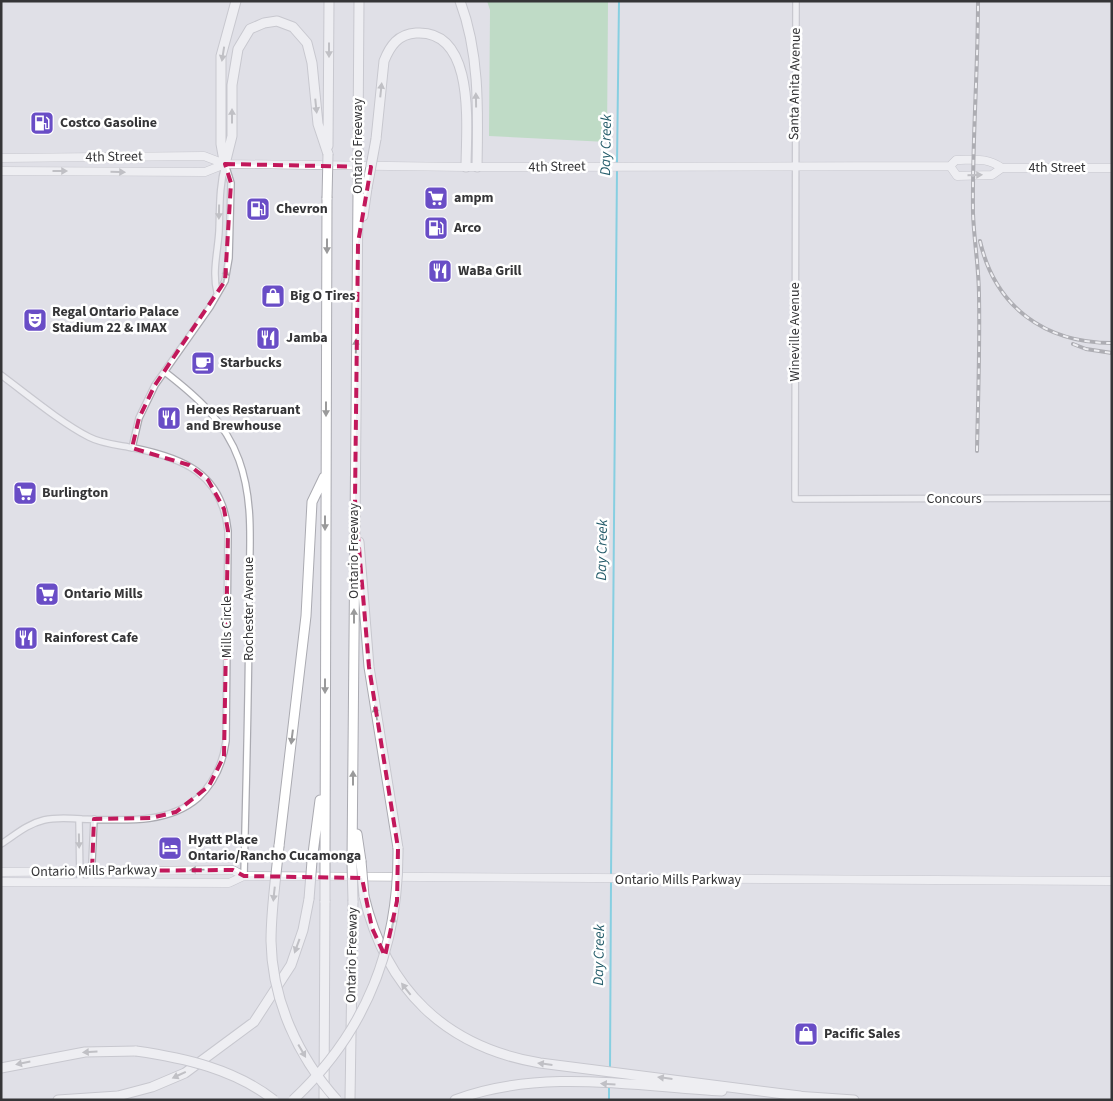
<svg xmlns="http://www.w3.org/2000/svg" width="1113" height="1101" font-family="'Source Sans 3',sans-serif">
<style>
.green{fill:#97d49d}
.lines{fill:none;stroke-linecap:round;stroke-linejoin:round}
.stream{stroke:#1bbada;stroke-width:2}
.minor-casing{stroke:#aaaab1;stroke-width:8}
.major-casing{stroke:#aaaab1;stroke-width:9}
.highway-casing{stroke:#aaaab1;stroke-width:11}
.minor{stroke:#fff;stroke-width:5.5}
.major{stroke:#fff;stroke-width:8}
.highway{stroke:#fff;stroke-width:9}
.rail-casing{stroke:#6f6f73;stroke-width:4}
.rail{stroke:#fff;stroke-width:2;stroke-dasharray:5.5;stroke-linecap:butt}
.highway-bridge-casing{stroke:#aaaab1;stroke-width:11;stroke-linecap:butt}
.highway-bridge{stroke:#fff;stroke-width:9}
.oneway{fill:#9a9a9b}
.marked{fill:none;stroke:#c2185b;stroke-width:4;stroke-dasharray:10 6;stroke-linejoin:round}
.labels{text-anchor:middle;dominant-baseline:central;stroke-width:5;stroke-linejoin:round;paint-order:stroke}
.street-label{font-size:14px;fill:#353537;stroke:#fff}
.poi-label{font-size:14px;font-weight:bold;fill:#353537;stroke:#fff;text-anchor:start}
.water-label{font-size:15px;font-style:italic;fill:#245c6a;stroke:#fff}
</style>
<rect width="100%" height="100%" fill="#e0e0e7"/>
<path class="green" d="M 487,1 L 608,1 L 607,142 L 489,136 L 490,10 Z"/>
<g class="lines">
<path class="stream" d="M 617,164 L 619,1
M 611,876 L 617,169
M 610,1069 L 611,881
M 609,1100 L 609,1086"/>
<g class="minor-casing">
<path id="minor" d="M 796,1 L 795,499 L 1112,498
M 217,292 C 212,271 218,251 219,231 C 220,208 219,187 225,165
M 165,372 C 196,396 225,421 239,460 C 255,504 249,553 249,599 C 249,691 246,784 244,876
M 1,375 C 28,395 60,422 89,437 C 102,444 119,445 134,448 C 183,458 222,473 228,531 L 226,741 C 223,763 215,782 198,798 C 167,825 121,820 82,819 C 70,818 56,817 44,820 C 27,824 15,835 1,844
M 132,448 L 139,418 L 155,385 L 210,307 L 225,281 L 229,258 L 231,183 L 225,164
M 79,819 L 80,882
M 91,882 L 94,819"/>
</g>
<g class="major-casing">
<path id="major" d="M 1,158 L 204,156 L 225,164 L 466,167 L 950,166 L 956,160 C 974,160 987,157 1002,168
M 950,166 L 957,176 L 992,175 L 1002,168 L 1112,168
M 1,171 L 205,172 L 225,164
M 1,872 L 233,870 L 244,876
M 1,882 L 229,883 L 244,876 L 1112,881"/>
</g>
<g class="highway-casing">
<path id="highway" d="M 460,1 C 480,54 478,112 477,167
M 376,139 L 384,61 C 390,46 398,34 416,33 C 477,29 466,130 466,167
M 358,140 L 359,1
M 328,146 L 329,1
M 224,161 L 221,144 L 221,56 L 236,1
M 225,164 L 232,136 L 232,85 L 238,49 L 250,29 L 264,23 L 277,21 L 293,27 L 307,43 L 312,63 L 318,124 L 328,154
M 363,216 L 367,188
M 359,542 L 369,667 L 398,848
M 357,834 L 361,861
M 279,846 L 306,616 L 312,502 L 324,477
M 312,861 L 320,800
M 325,861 L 327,198
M 352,862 L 358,194
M 364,896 C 386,989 445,1047 540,1063 L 800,1096
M 1,1068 L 85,1052 L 136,1051
M 795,1096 L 854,1100
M 58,1100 L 118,1096 L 152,1087 L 185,1073 L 254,1022 L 291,965 L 303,930 L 309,899
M 324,1100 L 325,901
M 350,1100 L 353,901
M 455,1100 C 539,1068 635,1086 722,1091"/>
</g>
<use href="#minor" class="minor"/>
<use href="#major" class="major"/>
<use href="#highway" class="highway"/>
<g class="rail-casing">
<path id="rail" d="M 980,241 C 995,307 1045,343 1112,343
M 1073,344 L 1086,349 L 1112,353
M 977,451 C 978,399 980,347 979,296 C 979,268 974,241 973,213 C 972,142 978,72 978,1"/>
</g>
<use href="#rail" class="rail"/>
<g class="highway-bridge-casing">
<path id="highway-bridge" d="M 367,188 L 376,139
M 358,194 L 358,140
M 327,198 L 328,154
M 279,846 C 276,877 271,909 271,941 C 272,1000 298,1057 337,1100
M 325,861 L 325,901
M 361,861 L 364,896
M 352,862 L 353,901
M 309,899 L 312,861
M 136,1051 C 185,1058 234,1069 274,1100
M 293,1100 C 367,1031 399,947 398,848"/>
</g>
<use href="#highway-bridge" class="highway-bridge"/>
</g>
<defs><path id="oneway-solid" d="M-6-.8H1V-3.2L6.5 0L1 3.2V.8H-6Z" transform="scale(1.25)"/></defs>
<g class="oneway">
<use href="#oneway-solid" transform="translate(329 50) rotate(90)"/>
<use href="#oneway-solid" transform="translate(223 54) rotate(99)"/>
<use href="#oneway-solid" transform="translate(381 90) rotate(-84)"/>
<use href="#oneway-solid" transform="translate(476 100) rotate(-91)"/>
<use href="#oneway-solid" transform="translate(316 106) rotate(84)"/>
<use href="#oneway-solid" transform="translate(232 116) rotate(-90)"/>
<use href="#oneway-solid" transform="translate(60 171)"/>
<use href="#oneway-solid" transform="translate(118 172) rotate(1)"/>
<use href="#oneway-solid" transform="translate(975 175) rotate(-1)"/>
<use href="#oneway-solid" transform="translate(219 212) rotate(91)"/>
<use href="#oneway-solid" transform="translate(327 246) rotate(90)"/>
<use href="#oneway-solid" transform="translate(225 276) rotate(-75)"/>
<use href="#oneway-solid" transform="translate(356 346) rotate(-89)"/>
<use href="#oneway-solid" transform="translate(326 409) rotate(90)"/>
<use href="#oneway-solid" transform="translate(325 523) rotate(90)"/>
<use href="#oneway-solid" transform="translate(354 616) rotate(-90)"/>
<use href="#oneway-solid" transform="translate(325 686) rotate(90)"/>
<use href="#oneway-solid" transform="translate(376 713) rotate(-100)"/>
<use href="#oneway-solid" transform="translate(292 737) rotate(97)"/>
<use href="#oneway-solid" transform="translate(353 778) rotate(-90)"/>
<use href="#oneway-solid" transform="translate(79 841) rotate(89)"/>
<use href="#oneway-solid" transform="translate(197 870) rotate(179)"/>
<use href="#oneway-solid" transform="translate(274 894) rotate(96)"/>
<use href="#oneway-solid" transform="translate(393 923) rotate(-80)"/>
<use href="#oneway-solid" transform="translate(297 946) rotate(110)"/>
<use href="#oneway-solid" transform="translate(406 989) rotate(-128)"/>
<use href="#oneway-solid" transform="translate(302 1051) rotate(60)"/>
<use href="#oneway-solid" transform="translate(90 1052) rotate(177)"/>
<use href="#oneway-solid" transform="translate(23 1063) rotate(168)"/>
<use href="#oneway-solid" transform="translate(545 1064) rotate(-173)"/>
<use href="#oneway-solid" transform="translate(179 1075) rotate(155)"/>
<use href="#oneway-solid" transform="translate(665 1078) rotate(-173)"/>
<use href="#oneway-solid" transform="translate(608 1084) rotate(-176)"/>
</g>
<path d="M0 0H1113V1101H0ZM 225,164 L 371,167 L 358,243 L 355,500 L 369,667 L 398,848 L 397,901 L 385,956 L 372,928 L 362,878 L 244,876 L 233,870 L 92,871 L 94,819 L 151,818 L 176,812 L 209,786 L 224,756 L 228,531 L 224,509 L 208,480 L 189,465 L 132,448 L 139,418 L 155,385 L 225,281 L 231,183 Z" fill="#e0e0e7" fill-opacity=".55" fill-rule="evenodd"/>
<path class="marked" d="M 225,164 L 371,167 L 358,243 L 355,500 L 369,667 L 398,848 L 397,901 L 385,956 L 372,928 L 362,878 L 244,876 L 233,870 L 92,871 L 94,819 L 151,818 L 176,812 L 209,786 L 224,756 L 228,531 L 224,509 L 208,480 L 189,465 L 132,448 L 139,418 L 155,385 L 225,281 L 231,183 Z"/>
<defs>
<g id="fuel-square" transform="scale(1.25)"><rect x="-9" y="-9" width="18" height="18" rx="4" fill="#694dc6" stroke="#fff"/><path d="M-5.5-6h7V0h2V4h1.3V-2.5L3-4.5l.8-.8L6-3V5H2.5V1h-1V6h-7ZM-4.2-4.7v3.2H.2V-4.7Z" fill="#fff"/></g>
<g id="supermarket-square" transform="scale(1.25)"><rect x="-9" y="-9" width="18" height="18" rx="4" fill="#694dc6" stroke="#fff"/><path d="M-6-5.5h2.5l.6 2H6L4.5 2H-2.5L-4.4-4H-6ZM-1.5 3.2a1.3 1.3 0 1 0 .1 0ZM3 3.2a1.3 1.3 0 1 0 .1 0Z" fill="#fff"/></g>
<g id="restaurant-square" transform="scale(1.25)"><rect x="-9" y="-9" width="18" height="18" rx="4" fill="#694dc6" stroke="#fff"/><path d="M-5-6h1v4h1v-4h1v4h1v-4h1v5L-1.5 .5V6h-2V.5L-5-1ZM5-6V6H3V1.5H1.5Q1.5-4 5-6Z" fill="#fff"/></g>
<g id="shop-square" transform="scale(1.25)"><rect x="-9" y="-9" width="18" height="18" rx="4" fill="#694dc6" stroke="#fff"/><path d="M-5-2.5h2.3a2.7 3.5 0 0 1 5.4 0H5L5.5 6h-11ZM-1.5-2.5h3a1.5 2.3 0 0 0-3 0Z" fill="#fff"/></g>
<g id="theatre-square" transform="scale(1.25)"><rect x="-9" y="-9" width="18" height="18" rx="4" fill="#694dc6" stroke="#fff"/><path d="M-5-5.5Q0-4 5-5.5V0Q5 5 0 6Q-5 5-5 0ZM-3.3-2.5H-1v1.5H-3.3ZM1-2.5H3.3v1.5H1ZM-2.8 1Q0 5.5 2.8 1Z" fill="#fff"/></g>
<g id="cafe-square" transform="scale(1.25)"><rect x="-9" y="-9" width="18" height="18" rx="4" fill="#694dc6" stroke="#fff"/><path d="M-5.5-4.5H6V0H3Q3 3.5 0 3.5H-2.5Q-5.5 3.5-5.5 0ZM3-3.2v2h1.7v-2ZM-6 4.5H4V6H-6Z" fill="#fff"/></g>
<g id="hotel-square" transform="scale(1.25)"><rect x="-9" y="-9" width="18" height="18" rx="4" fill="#694dc6" stroke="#fff"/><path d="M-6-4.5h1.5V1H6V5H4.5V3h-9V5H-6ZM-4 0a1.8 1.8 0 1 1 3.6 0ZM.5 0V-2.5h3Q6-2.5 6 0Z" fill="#fff"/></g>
</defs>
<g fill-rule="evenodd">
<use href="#fuel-square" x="42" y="123"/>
<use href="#supermarket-square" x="436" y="198"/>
<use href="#fuel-square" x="258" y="209"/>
<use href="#fuel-square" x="436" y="228"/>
<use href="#restaurant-square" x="440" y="271"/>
<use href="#shop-square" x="273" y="296"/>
<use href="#theatre-square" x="35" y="320"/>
<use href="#restaurant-square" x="268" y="338"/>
<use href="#cafe-square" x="203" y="363"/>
<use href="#restaurant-square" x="169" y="418"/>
<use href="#supermarket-square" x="25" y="493"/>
<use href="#supermarket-square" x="47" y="594"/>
<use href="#restaurant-square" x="26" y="638"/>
<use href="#hotel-square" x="170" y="848"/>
<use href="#shop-square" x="806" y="1034"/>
</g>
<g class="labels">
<g class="street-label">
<text transform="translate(795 84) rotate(-89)">Santa Anita Avenue</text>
<text transform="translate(358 146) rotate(-90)">Ontario Freeway</text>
<text transform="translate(114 157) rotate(-1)">4th Street</text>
<text transform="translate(557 167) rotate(-1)">4th Street</text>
<text x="1057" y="168">4th Street</text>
<text transform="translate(795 332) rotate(-90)">Wineville Avenue</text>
<text x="954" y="499">Concours</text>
<text transform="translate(354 551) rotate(-90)">Ontario Freeway</text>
<text transform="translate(249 609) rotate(-90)">Rochester Avenue</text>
<text transform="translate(227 627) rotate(-90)">Mills Circle</text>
<text transform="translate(94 871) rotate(-1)">Ontario Mills Parkway</text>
<text x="678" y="880">Ontario Mills Parkway</text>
<text transform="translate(352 955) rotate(-89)">Ontario Freeway</text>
</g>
<g class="poi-label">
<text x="60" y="123">Costco Gasoline</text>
<text x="454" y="198">ampm</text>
<text x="276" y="209">Chevron</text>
<text x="454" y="228">Arco</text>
<text x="458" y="271">WaBa Grill</text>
<text x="290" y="296">Big O Tires</text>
<text x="52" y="312">Regal Ontario Palace<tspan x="52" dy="16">Stadium 22 &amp; IMAX</tspan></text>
<text x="286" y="338">Jamba</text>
<text x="220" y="363">Starbucks</text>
<text x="186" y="410">Heroes Restaruant<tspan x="186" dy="16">and Brewhouse</tspan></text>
<text x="42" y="493">Burlington</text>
<text x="64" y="594">Ontario Mills</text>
<text x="44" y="638">Rainforest Cafe</text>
<text x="188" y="840">Hyatt Place<tspan x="188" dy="16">Ontario/Rancho Cucamonga</tspan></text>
<text x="824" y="1034">Pacific Sales</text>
</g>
<g class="water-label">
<text transform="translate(606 145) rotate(-89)">Day Creek</text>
<text transform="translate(602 550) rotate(-89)">Day Creek</text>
<text transform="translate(599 955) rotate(-89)">Day Creek</text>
</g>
</g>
<rect width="1113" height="1101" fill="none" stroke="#353537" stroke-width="5"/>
</svg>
